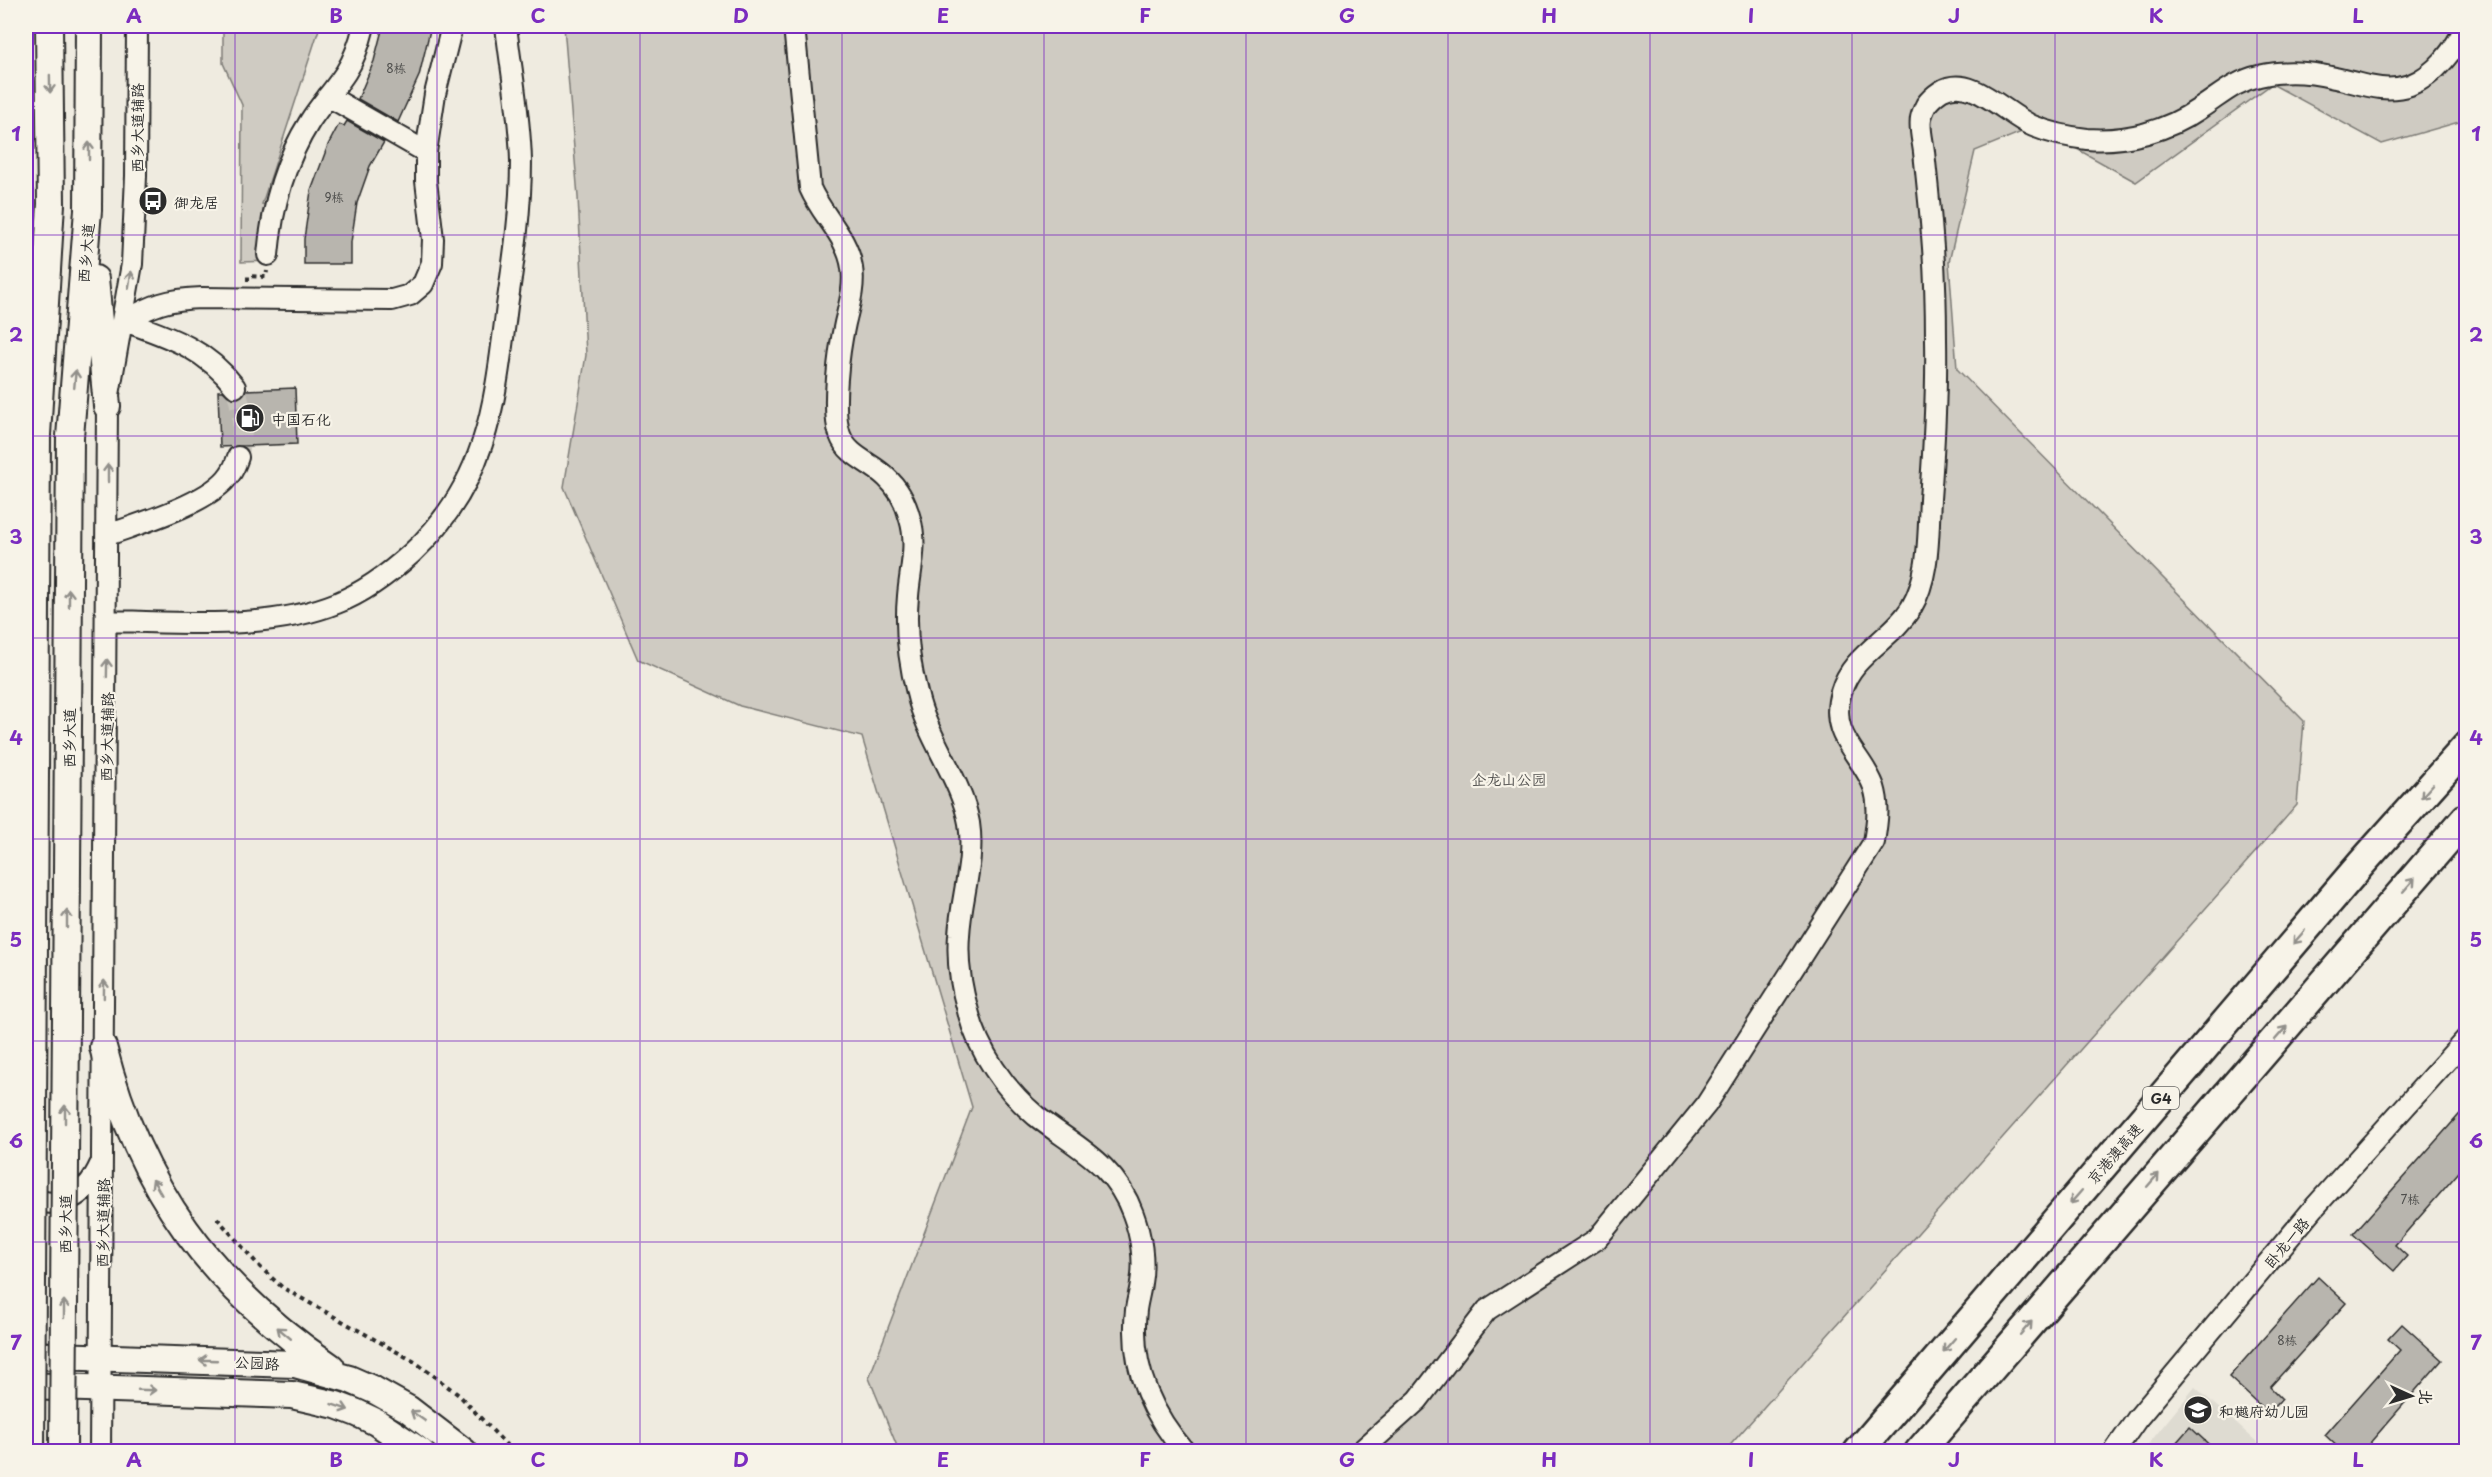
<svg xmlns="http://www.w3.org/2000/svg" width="2492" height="1477" font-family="'Playpen Sans','LXGW WenKai TC',sans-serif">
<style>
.built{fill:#dedbd1}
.green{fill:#cfcbc2;stroke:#7d7b76;stroke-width:1.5}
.building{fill:#b8b5ae;stroke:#2b2b2b;stroke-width:1.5}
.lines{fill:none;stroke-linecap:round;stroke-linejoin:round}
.minor-tunnel{stroke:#c8c5bc;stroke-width:20;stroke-dasharray:20 10;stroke-linecap:butt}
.minor-casing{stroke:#2b2b2b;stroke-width:24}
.major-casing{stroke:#2b2b2b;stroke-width:30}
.highway-casing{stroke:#2b2b2b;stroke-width:33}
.path{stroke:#2b2b2b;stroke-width:4;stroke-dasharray:4.5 4.5;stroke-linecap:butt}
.minor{stroke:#f7f3e8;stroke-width:20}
.major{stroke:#f7f3e8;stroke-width:26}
.highway{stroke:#f7f3e8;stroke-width:28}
.major-bridge-casing{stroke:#2b2b2b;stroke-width:30;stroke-linecap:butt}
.major-bridge{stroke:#f7f3e8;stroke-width:26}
.oneway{stroke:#918f8a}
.grid{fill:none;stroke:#7b2cbf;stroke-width:1.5;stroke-opacity:0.55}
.labels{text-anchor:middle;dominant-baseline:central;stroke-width:4.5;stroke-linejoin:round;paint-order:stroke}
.number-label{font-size:12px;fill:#4e4e4c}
.shield{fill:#f7f3e8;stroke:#686764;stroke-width:1.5}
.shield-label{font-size:14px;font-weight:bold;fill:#2b2b2b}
.street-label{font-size:15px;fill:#2b2b2b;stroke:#f7f3e8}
.poi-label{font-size:15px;fill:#2b2b2b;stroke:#f7f3e8;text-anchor:start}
.park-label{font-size:15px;fill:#545351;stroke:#f7f3e8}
.neatline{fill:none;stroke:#7b2cbf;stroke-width:2}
.grid-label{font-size:20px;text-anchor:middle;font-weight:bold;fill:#7b2cbf}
</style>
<rect width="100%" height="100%" fill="#efebe0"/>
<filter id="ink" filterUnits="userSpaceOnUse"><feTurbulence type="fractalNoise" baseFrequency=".0167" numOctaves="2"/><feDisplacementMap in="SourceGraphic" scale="12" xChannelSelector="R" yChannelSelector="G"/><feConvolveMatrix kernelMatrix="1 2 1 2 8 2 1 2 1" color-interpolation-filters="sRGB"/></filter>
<g filter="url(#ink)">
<path class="built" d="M 2195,1387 L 2267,1451 L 2142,1452 Z"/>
<path class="green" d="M 223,26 L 320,26 L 262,204 L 278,205 L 276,261 L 241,262 L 242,105 L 223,63 Z
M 564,26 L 2466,26 L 2466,120 L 2382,144 L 2272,84 L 2136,182 L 2036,126 L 1975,151 L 1949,262 L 1957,369 L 2304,721 L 2297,805 L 1725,1451 L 899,1451 L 869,1378 L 972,1107 L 862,737 L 740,706 L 638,660 L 564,487 L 586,355 L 578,197 Z"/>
<path class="building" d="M 383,26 L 431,26 L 419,76 L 398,122 L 358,99 L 374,61 Z
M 347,121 L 384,142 L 370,166 L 357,203 L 351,242 L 351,264 L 304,264 L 304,239 L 311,191 L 328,145 L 339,124 L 344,126 Z
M 295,388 L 297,444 L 220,447 L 218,391 L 223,391 L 231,398 L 237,399 L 243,396 L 246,390 Z
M 2466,1107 L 2466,1164 L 2395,1245 L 2407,1256 L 2394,1271 L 2353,1234 Z
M 2318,1277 L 2346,1303 L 2270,1387 L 2282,1399 L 2269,1414 L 2229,1377 Z
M 2402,1324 L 2442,1360 L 2362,1452 L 2343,1452 L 2325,1435 L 2400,1350 L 2388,1339 Z
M 2190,1427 L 2217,1452 L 2168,1452 Z"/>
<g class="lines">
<path class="minor-tunnel" d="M 235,387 C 244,412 244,432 238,457"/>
<g class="minor-casing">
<path id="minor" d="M 794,26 L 810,188 C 822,216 848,237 852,268 C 855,286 849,306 845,323 C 839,350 831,410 840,435 C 848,457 871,462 886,477 C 898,488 906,503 910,519 C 918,545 910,570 908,596 C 905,628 909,662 917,693 C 927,739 961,778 969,823 C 975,862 961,897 959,935 C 957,960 961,987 968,1011 C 978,1051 1005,1090 1036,1116 C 1075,1147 1114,1162 1133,1214 C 1141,1235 1145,1261 1141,1283 C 1140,1292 1137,1301 1136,1310 C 1130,1364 1150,1412 1185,1452
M 328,96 L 426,152
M 268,255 C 272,207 284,162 310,121 C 321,104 335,89 346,72 C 355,58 360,42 364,26
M 124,321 C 153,305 167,299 202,298 L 392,300 L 410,295 L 423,284 L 432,263 L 433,239 L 426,181 L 426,152 L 435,94 L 452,26
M 124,321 C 169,337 205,348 235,387
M 108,535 C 140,523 211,503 230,474 C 234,469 236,463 238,457
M 107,621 C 180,622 268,631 337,603 C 365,592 390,573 412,553 C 488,482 495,403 507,306 C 514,258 521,210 521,161 C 520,116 511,70 506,26
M 26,1192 C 57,1217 86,1196 100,1165
M 100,1452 L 107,406 L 132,264 L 136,176 L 137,26
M 1360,1452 L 1418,1400 L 1487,1310 L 1597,1239 L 1706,1105 L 1874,842 C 1877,823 1880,806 1874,787 C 1861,752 1828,737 1841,692 C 1852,654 1891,640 1911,608 C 1930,576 1928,535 1930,499 C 1934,446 1937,393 1936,340 C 1936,305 1935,270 1932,235 C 1930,208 1927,180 1924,152 C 1923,142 1919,128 1921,118 C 1922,113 1924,109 1926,105 C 1930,99 1935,95 1941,91 C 1971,73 2006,115 2033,126 C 2050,133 2069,137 2087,139 C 2126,142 2167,131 2199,109 C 2220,96 2233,82 2259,76 C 2284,70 2311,72 2335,78 C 2360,83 2383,94 2410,85 C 2436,75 2455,49 2466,26
M 2114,1452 L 2137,1419 L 2313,1209 L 2466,1039"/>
</g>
<g class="major-casing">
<path id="major" d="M 95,279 L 107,406
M 37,435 L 51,204 L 49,26
M 70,437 L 88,210 L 89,26
M 103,1047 C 139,1188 211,1286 331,1367
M 26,1355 L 295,1364 L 349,1379 L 374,1390 L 408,1409 L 464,1452
M 26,1386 L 292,1395 L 336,1405 L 357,1413 L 376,1422 L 421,1452"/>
</g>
<g class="highway-casing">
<path id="highway" d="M 1858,1452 L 2362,863 L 2466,747
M 1919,1452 L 2466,818"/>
</g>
<path class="path" d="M 248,281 L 248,276 L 266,277 L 267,271
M 217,1218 L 260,1267 L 283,1288 L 415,1362 L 459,1395 L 513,1452"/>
<use href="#minor" class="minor"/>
<use href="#major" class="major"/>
<use href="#highway" class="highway"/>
<g class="major-bridge-casing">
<path id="major-bridge" d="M 31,1452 L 37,435
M 63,1452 L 70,437"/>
</g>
<use href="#major-bridge" class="major-bridge"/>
</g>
<defs><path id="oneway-shaft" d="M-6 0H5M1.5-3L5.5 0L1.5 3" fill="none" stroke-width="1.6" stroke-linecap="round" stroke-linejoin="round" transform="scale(1.5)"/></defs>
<g class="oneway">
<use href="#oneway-shaft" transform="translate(50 84) rotate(89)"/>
<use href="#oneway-shaft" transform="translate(89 151) rotate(-90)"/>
<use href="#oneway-shaft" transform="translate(130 280) rotate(-81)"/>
<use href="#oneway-shaft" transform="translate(75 379) rotate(-85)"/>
<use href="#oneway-shaft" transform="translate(108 473) rotate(-90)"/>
<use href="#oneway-shaft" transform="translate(69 598) rotate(-90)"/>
<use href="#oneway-shaft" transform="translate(107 668) rotate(-89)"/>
<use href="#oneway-shaft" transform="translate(2427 791) rotate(132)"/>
<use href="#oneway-shaft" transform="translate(2409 885) rotate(-49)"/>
<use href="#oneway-shaft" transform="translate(67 919) rotate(-90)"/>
<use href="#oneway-shaft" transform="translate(2299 937) rotate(131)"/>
<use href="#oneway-shaft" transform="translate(104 989) rotate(-89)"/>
<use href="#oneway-shaft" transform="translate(2281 1033) rotate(-49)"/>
<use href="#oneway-shaft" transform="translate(65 1114) rotate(-90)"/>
<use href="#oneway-shaft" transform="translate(2153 1180) rotate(-49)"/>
<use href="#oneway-shaft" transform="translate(157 1187) rotate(-120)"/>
<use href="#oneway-shaft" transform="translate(2076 1197) rotate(131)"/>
<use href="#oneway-shaft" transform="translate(64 1309) rotate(-90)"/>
<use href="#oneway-shaft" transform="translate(2026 1328) rotate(-49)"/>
<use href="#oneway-shaft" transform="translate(284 1333) rotate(-140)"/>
<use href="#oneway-shaft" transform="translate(1949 1345) rotate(131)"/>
<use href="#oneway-shaft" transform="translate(208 1360) rotate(-178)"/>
<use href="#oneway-shaft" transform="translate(147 1390) rotate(2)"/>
<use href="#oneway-shaft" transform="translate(340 1407) rotate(19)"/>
<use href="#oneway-shaft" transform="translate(418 1416) rotate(-145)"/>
</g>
</g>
<path class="grid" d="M 235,26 L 235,1452M 437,26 L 437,1452M 640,26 L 640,1452M 842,26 L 842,1452M 1044,26 L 1044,1452M 1246,26 L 1246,1452M 1448,26 L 1448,1452M 1650,26 L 1650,1452M 1852,26 L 1852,1452M 2055,26 L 2055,1452M 2257,26 L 2257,1452M 26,235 L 2466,235M 26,436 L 2466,436M 26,638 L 2466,638M 26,839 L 2466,839M 26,1041 L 2466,1041M 26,1242 L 2466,1242"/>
<defs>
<g id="bus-disc" transform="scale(1.5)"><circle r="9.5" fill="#2b2b2b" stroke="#f7f3e8"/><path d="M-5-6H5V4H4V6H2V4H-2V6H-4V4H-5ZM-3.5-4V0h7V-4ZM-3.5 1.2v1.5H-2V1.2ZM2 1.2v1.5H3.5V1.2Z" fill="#fff"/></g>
<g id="fuel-disc" transform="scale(1.5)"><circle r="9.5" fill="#2b2b2b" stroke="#f7f3e8"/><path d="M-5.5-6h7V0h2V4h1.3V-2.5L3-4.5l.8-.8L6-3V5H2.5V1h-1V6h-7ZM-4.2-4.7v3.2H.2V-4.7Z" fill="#fff"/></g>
<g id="school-disc" transform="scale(1.5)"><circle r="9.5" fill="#2b2b2b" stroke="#f7f3e8"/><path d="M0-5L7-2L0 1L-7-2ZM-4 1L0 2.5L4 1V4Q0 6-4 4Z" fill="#fff"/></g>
</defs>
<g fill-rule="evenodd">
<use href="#bus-disc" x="153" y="201"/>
<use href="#fuel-disc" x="250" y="418"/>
<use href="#school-disc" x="2198" y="1410"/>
</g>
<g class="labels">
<g class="number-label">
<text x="396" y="68">8栋</text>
<text x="334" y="197">9栋</text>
<text x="2410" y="1199">7栋</text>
<text x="2287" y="1340">8栋</text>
</g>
<rect class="shield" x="2143" y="1087" width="36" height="22" rx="4.5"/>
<g class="shield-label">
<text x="2161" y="1098">G4</text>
</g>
<g class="street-label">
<text transform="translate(136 128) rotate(-90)">西乡大道辅路</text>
<text transform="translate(85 253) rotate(-85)">西乡大道</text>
<text transform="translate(106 737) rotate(-89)">西乡大道辅路</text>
<text transform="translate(68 738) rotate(-90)">西乡大道</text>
<text transform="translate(2114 1153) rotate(-49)">京港澳高速</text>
<text transform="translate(102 1223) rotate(-89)">西乡大道辅路</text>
<text transform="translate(64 1224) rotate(-90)">西乡大道</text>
<text transform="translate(2286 1242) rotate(-50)">卧龙一路</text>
<text transform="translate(257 1362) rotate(3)">公园路</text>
</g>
<g class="poi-label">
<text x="174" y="201">御龙居</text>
<text x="271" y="418">中国石化</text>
<text x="2219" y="1410">和樾府幼儿园</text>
</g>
<g class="park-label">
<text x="1509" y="778">企龙山公园</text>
</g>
</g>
<rect width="2492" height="1477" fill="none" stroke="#f7f3e8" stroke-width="66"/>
<g transform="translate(2411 1396) rotate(94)" stroke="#f7f3e8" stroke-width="4.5" paint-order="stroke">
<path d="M0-4.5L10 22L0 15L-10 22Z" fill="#2b2b2b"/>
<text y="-9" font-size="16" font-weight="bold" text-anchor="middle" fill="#2b2b2b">北</text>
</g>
<rect x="33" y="33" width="2426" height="1411" class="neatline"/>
<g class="grid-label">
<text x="134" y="23">A</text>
<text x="336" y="23">B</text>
<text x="538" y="23">C</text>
<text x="741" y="23">D</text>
<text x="943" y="23">E</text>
<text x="1145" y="23">F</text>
<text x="1347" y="23">G</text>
<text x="1549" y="23">H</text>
<text x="1751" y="23">I</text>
<text x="1954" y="23">J</text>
<text x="2156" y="23">K</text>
<text x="2358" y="23">L</text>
<text x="16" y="141">1</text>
<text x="2476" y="141">1</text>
<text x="16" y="342">2</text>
<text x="2476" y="342">2</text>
<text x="16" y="544">3</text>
<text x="2476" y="544">3</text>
<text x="16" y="745">4</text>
<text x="2476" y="745">4</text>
<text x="16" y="947">5</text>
<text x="2476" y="947">5</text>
<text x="16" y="1148">6</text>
<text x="2476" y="1148">6</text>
<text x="16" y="1350">7</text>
<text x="2476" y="1350">7</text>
<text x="134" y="1467">A</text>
<text x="336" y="1467">B</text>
<text x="538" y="1467">C</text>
<text x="741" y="1467">D</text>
<text x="943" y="1467">E</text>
<text x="1145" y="1467">F</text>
<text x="1347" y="1467">G</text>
<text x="1549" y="1467">H</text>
<text x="1751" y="1467">I</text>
<text x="1954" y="1467">J</text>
<text x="2156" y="1467">K</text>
<text x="2358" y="1467">L</text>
</g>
</svg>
